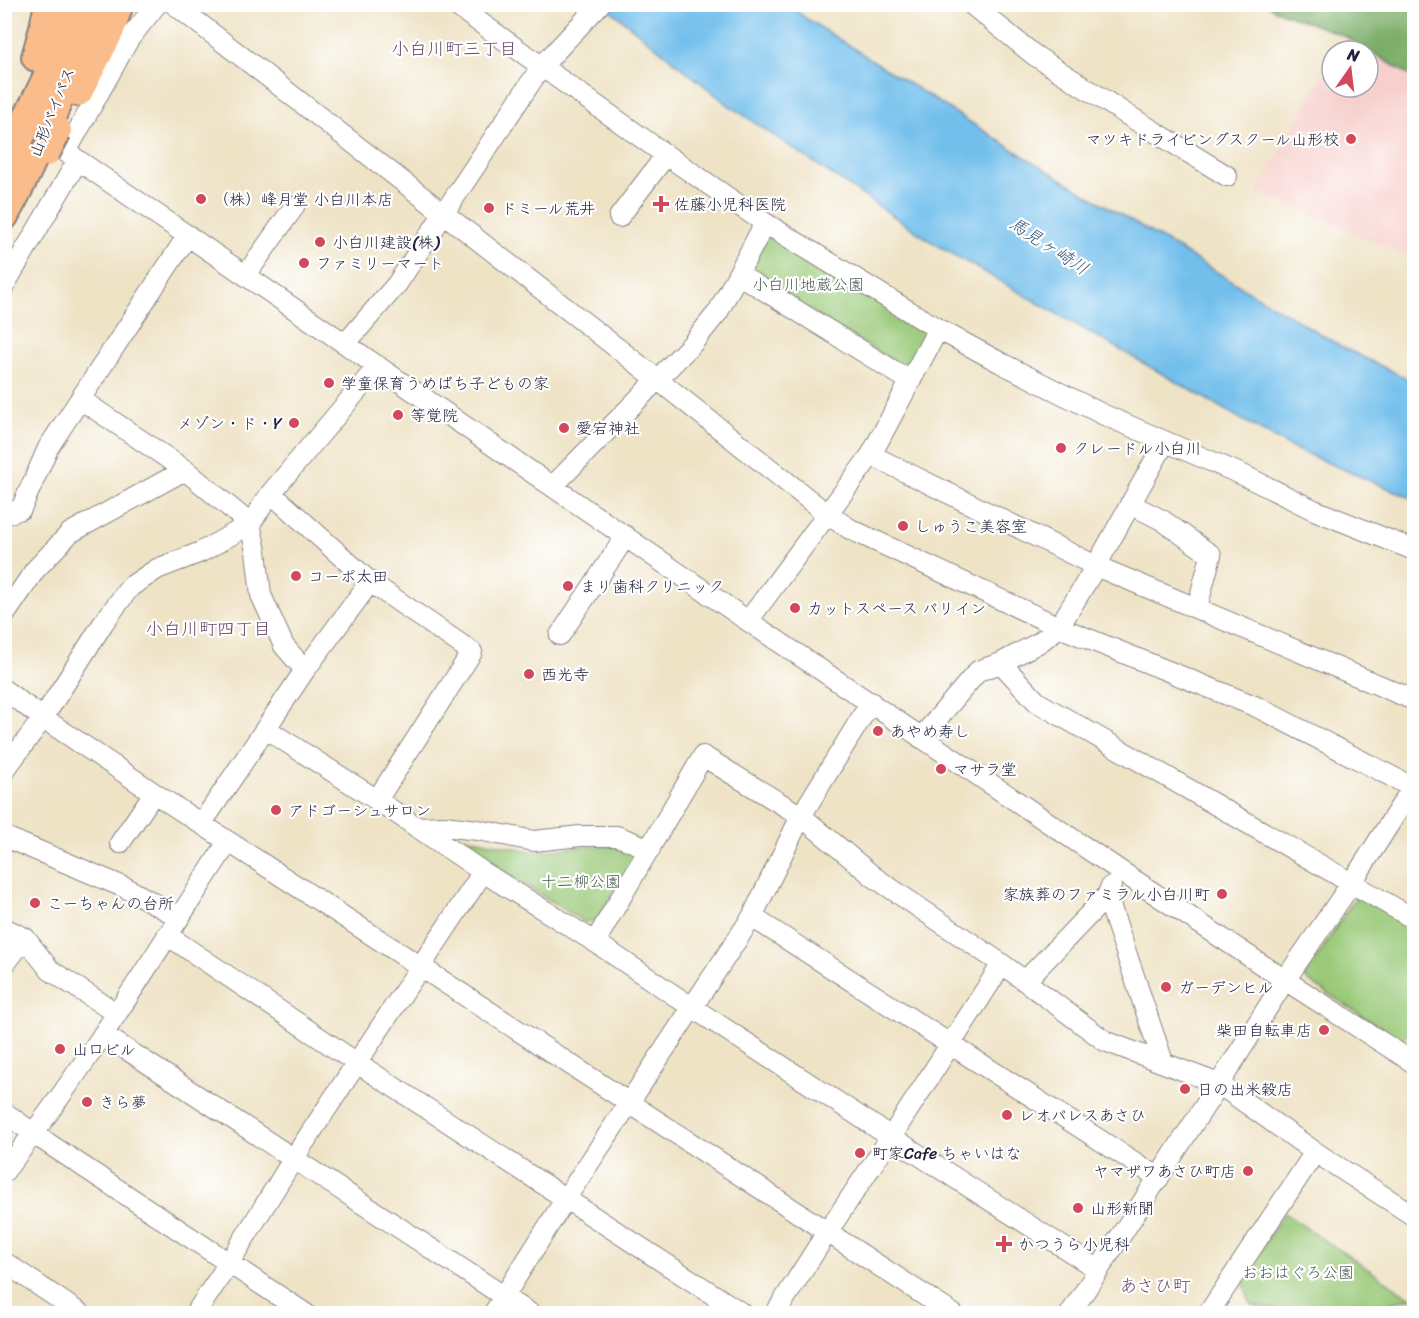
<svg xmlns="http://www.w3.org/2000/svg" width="1419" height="1318" font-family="Sriracha,'Klee One',sans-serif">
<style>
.built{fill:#f7d0cd}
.green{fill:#9ac978;stroke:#5e765a;stroke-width:1.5}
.forest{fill:#7bad68;stroke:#4e6852;stroke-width:1.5}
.water{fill:#72bfec;stroke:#4a7094;stroke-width:1.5}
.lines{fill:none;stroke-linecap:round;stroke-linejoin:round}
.minor-tunnel{stroke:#c6bcaa;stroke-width:20;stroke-dasharray:20 10;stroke-linecap:butt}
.minor-casing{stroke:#888280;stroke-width:22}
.highway-casing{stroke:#888280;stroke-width:32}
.minor{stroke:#fff;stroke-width:20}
.highway{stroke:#f9bc8a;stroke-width:28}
.highway-bridge-casing{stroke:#888280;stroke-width:32;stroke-linecap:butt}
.highway-bridge{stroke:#f9bc8a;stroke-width:28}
.poi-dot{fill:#d1495b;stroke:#fff;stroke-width:2}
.labels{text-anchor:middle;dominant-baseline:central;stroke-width:4.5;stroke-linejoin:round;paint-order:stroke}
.street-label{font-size:16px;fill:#22223b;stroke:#fff}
.poi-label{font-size:16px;fill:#22223b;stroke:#fff;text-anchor:start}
.park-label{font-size:16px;fill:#4c5c50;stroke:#fff}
.neighbourhood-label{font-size:18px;fill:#654b6a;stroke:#fff}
.water-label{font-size:18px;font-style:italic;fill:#3e5979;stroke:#fff}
</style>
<rect width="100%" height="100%" fill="#fff"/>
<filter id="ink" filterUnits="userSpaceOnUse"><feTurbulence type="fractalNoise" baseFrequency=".0167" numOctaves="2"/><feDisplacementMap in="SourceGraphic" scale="12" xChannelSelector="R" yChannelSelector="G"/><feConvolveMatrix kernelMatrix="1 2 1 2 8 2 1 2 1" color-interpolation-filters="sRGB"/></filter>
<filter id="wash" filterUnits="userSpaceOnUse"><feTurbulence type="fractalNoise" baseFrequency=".008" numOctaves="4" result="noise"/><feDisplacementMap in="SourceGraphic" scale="24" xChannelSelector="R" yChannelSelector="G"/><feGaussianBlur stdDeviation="1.35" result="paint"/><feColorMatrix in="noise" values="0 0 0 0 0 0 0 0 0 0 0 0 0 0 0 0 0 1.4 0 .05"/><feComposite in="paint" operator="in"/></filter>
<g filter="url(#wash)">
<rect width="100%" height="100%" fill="#efe3c6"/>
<path class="built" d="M 1345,36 L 1414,78 L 1414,259 L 1257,191 L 1332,59 L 1332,87 L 1368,87 L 1368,51 L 1337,51 Z"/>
<path class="green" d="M 768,234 L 929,331 L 906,369 L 745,272 Z
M 463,837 L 535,852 L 577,847 L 612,846 L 639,854 L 596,921 L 584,922 L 458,843 Z
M 1357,895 L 1414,929 L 1414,1023 L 1402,1042 L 1304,978 Z
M 1284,1213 L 1411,1298 L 1351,1313 L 1295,1313 L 1251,1305 L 1242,1279 Z"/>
<path class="forest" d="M 1268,5 L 1414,5 L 1414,78 L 1345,36 L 1275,10 Z"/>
<path class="water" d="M 604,5 L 788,5 L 807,19 L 1033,162 L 1342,347 L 1414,382 L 1414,499 L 1290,447 L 935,244 L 727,104 Z"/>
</g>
<g filter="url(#ink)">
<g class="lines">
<path class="minor-tunnel" d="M 4,110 L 35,130"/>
<g class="minor-casing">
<path id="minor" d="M 157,4 L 129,39 L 66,152 L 748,621 L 1119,870 L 1285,980 L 1414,1063
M 174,4 L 657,379 L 827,514 L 850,529 L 1059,627 L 1257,707 L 1414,788
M 454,4 L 666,155 L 765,223 L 938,329 L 1001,363 L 1102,414 L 1245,476 L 1314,510 L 1414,550
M 971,4 L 1034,55 L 1129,116 L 1227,176
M 619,217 L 666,155
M 738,274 L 910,381
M 246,275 L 294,207
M 4,286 L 78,160
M 346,343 L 397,284 L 541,67 L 600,4
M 80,399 L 185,470 L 250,524 L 256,551 L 261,595 L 284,646 L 305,670
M 871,455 L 1096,566 L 1414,700
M 553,486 L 692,344 L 718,312 L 765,223
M 271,493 L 370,582
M 1130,504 L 1162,520 L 1211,555 L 1197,608
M 4,515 L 21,509 L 48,448 L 188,235
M 4,616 L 35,570 L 70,533 L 185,470
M 748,621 L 871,455 L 938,329
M 560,635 L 626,536
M 1001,663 L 1037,702 L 1414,919
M 4,690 L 43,718 L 154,793 L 953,1314
M 266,729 L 377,800 L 483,872 L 595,942 L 693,1008 L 891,1137 L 1099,1270
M 921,738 L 978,671 L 1001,663 L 1040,642 L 1059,627 L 1096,566 L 1165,442
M 4,771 L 43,718 L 104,622 L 130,587 L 157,569 L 201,552 L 250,524 L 271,493 L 378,366
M 202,823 L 305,670 L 370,582 L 472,652 L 377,800
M 416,827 L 444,826 L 478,830 L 534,841 L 580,836 L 617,836 L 650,849
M 4,836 L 10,839 L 126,888 L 179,917
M 120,843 L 154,793
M 1107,896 L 1163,1062
M 752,917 L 1159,1178
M 4,928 L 25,938 L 50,970 L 116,1013
M 167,935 L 357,1063 L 743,1314
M 595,942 L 703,756 L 801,816 L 874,877 L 1002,964 L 1105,1041 L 1219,1084 L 1315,1152 L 1414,1216
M 4,965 L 25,938
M 1025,981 L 1107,896 L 1111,886
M 103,1034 L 531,1314
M 4,1112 L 34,1134 L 306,1314
M 4,1172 C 86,1067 156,953 228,842
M 4,1262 L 81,1314
M 195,1314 L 229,1263 L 294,1158 L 483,872
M 493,1314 L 566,1198 L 752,917 L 801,816 L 871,702
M 775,1314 L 828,1231 L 891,1137 L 1002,964
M 1070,1314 L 1219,1084 L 1285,980 L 1351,884 L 1414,785
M 1208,1314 L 1315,1152"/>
</g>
<g class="highway-casing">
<path id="highway" d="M 36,57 L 43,32 L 49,4
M 78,92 L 110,30 L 119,4
M 4,166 L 49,74 L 71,4
M 4,216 C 41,149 68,76 95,4"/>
</g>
<use href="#minor" class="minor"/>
<use href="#highway" class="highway"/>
<g class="highway-bridge-casing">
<path id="highway-bridge" d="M 46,152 L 57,131"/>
</g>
<use href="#highway-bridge" class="highway-bridge"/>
</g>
</g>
<g class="poi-dot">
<circle cx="1351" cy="139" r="6"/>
<circle cx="201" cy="199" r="6"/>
<path d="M658 195h6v6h6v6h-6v6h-6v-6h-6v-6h6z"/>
<circle cx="489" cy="208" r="6"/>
<circle cx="320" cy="242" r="6"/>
<circle cx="304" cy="263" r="6"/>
<circle cx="329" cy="383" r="6"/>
<circle cx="398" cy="415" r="6"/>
<circle cx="294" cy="423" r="6"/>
<circle cx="564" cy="428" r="6"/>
<circle cx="1061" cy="448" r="6"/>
<circle cx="903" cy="526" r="6"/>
<circle cx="296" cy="576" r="6"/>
<circle cx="568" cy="586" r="6"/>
<circle cx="795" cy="608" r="6"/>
<circle cx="529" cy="674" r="6"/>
<circle cx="878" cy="731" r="6"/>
<circle cx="941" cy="769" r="6"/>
<circle cx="276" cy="810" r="6"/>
<circle cx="1222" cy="894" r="6"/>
<circle cx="35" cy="903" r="6"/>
<circle cx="1166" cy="987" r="6"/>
<circle cx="1324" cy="1030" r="6"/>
<circle cx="60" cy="1049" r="6"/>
<circle cx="1185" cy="1089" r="6"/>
<circle cx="87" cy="1102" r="6"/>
<circle cx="1007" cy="1115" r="6"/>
<circle cx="860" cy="1153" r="6"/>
<circle cx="1248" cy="1171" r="6"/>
<circle cx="1078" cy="1208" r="6"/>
<path d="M1001 1235h6v6h6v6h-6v6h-6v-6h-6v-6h6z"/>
</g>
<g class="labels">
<g class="street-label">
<text transform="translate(52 112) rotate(-68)">山形バイパス</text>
</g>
<g class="poi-label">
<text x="1339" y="139" text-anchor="end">マツキドライビングスクール山形校</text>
<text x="213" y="199">（株）峰月堂 小白川本店</text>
<text x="674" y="204">佐藤小児科医院</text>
<text x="501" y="208">ドミール荒井</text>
<text x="332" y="242">小白川建設(株)</text>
<text x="316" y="263">ファミリーマート</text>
<text x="341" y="383">学童保育うめばち子どもの家</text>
<text x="410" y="415">等覚院</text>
<text x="282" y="423" text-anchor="end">メゾン・ド・Y</text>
<text x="576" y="428">愛宕神社</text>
<text x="1073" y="448">クレードル小白川</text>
<text x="915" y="526">しゅうこ美容室</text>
<text x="308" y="576">コーポ太田</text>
<text x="580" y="586">まり歯科クリニック</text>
<text x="807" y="608">カットスペース パリイン</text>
<text x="541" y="674">西光寺</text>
<text x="890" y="731">あやめ寿し</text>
<text x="953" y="769">マサラ堂</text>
<text x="288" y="810">アドゴーシュサロン</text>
<text x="1210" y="894" text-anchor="end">家族葬のファミラル小白川町</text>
<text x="47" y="903">こーちゃんの台所</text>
<text x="1178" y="987">ガーデンヒル</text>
<text x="1312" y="1030" text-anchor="end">柴田自転車店</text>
<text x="72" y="1049">山口ビル</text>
<text x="1197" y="1089">日の出米穀店</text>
<text x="99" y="1102">きら夢</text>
<text x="1019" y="1115">レオパレスあさひ</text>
<text x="872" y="1153">町家Cafe ちゃいはな</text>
<text x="1236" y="1171" text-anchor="end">ヤマザワあさひ町店</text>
<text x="1090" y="1208">山形新聞</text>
<text x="1018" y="1244">かつうら小児科</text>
</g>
<g class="park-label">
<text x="808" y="284">小白川地蔵公園</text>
<text x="581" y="881">十二柳公園</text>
<text x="1298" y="1272">おおはぐろ公園</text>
</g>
<g class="neighbourhood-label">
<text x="454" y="49">小白川町三丁目</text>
<text x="208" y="629">小白川町四丁目</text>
<text x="1155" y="1286">あさひ町</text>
</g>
<g class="water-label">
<text transform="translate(1049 246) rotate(33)">馬見ヶ崎川</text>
</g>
</g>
<rect width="1419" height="1318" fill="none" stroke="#fff" stroke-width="24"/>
<g transform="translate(1350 69) rotate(14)"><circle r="28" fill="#ffffff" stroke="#a7a7b1" stroke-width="1.5"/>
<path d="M0-4.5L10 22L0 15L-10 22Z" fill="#d1495b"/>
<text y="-9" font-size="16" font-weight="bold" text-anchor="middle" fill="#22223b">N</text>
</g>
</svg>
